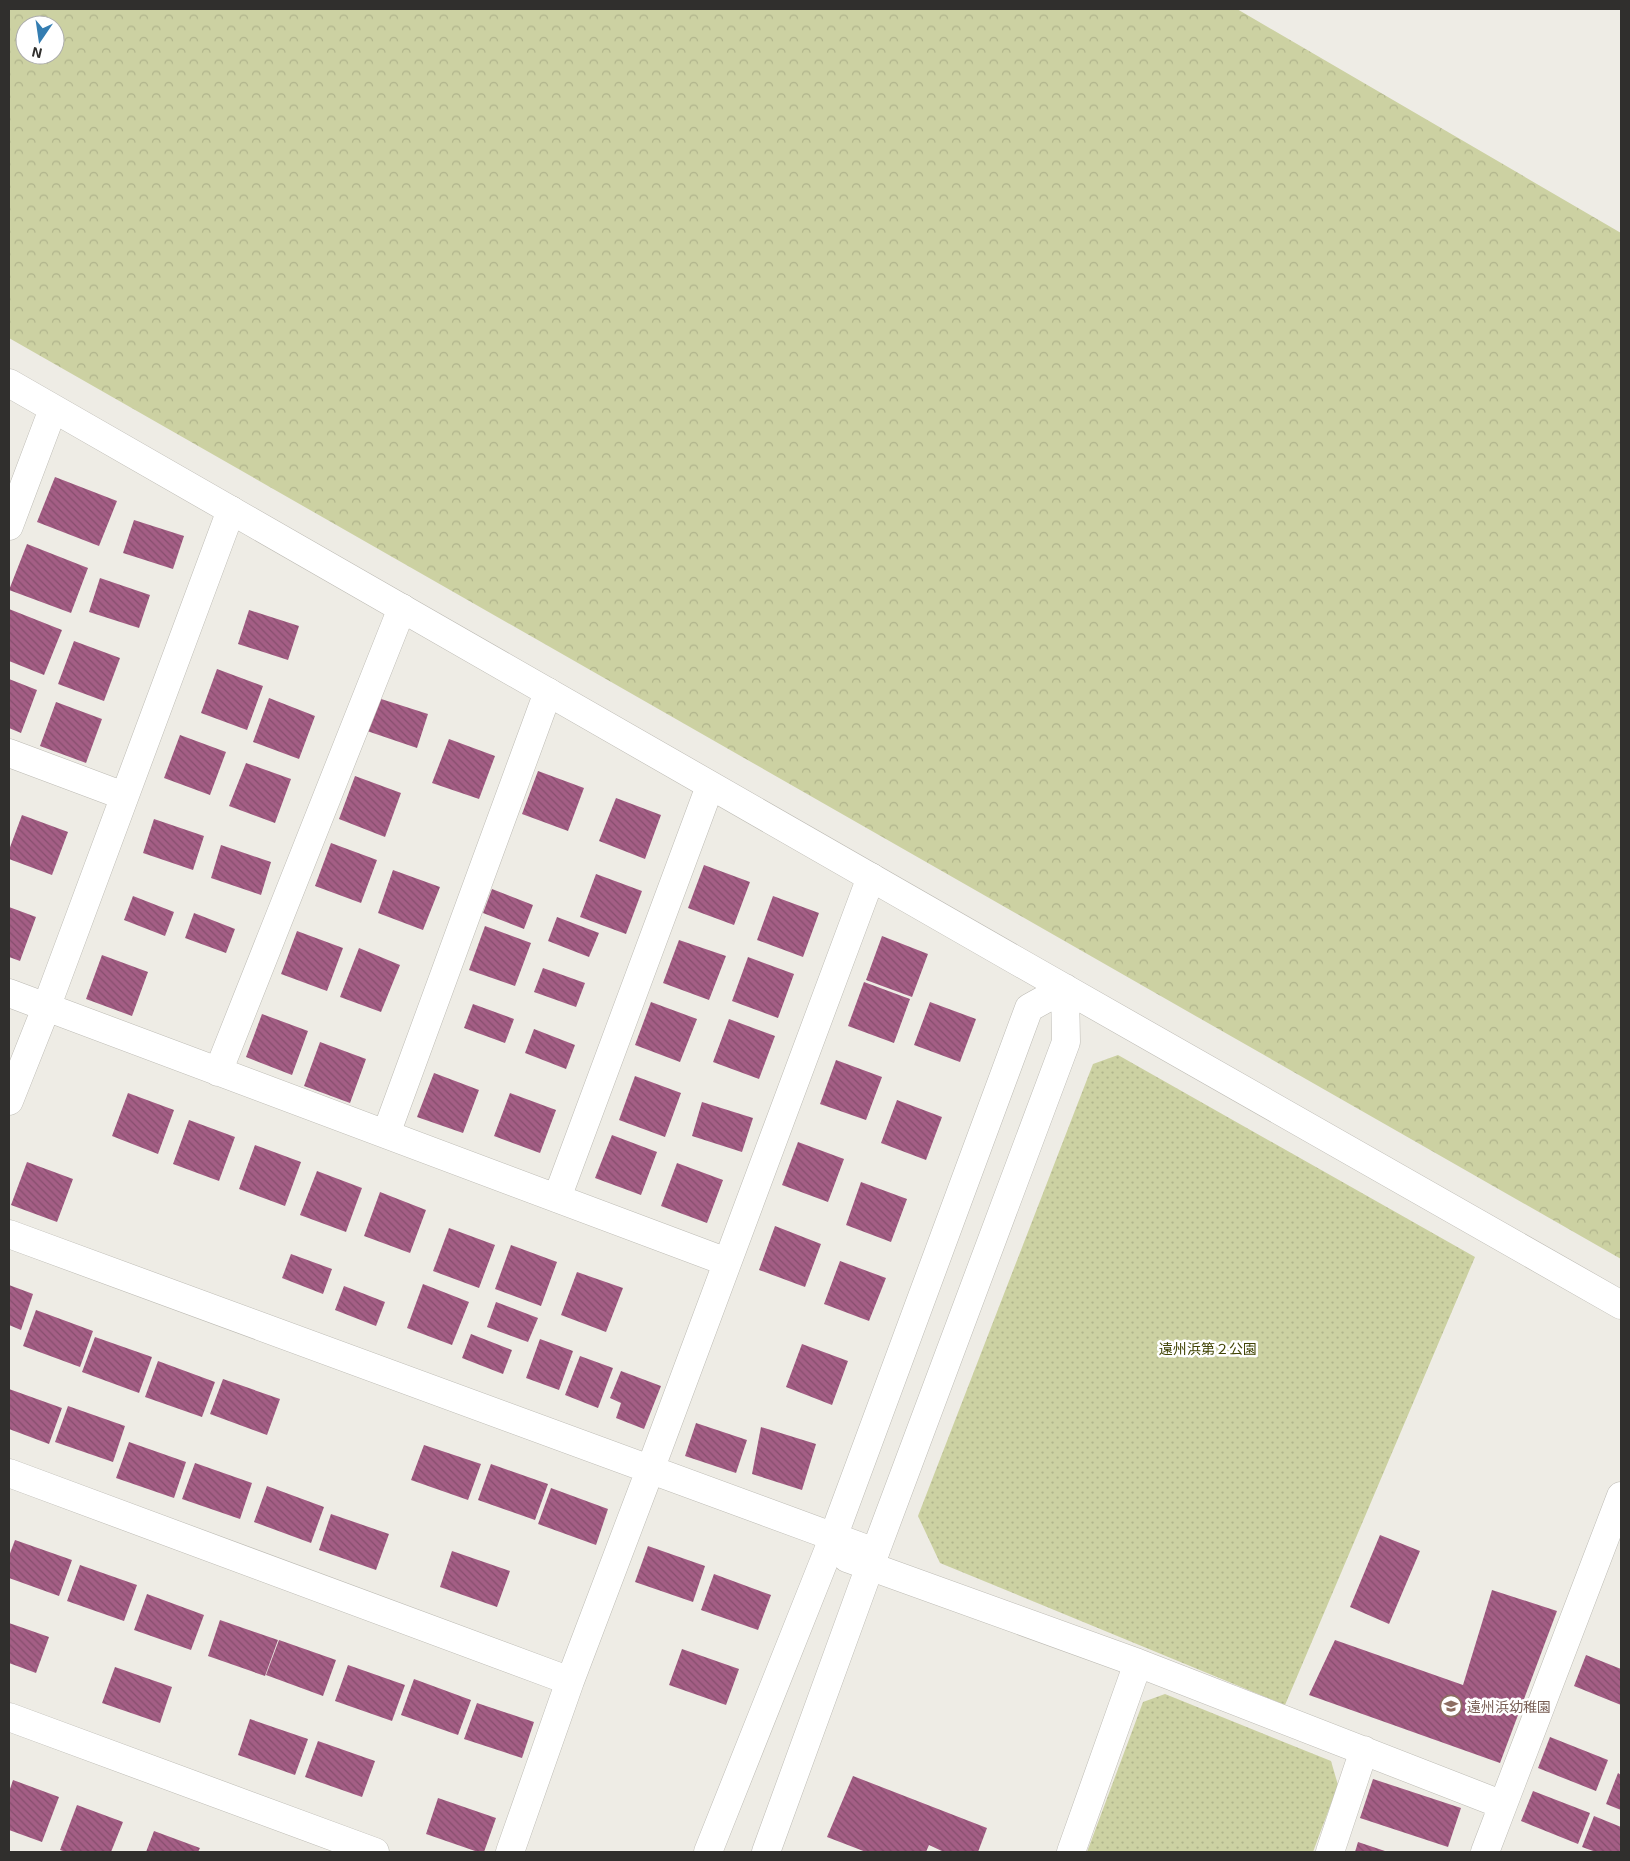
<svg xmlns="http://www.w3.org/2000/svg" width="1630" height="1861" font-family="'Exo 2','Noto Sans JP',sans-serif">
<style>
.forest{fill:url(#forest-crowns);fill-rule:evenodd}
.park{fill:url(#park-dots)}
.building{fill:url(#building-back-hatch)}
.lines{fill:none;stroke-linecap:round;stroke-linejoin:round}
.minor-casing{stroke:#bdbbb4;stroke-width:29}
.tertiary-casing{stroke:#bdbbb4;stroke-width:29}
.minor{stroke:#fff;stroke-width:28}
.tertiary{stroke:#fff;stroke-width:28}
.labels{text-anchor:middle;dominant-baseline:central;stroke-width:5;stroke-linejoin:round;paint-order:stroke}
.park-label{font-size:14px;fill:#414405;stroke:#fff}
.education-label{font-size:14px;fill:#785e54;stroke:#fff;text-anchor:start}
</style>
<defs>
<pattern id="forest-crowns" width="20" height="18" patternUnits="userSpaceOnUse" patternTransform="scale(1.25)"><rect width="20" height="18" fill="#ccd1a2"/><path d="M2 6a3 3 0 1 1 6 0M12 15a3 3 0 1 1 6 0" fill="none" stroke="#b0b48c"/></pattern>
<pattern id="park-dots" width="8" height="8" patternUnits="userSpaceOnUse" patternTransform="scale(1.25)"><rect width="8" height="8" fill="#ccd1a2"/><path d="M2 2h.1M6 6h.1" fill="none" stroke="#b0b48c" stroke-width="1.8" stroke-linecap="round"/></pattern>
<pattern id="building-back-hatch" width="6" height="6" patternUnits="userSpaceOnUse" patternTransform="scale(1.25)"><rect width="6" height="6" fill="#a45e85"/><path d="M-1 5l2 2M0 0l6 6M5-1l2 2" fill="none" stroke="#864e6d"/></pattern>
</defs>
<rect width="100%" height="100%" fill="#eeece5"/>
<path class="forest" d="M 9,9 L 1237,9 L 1621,233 L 1621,1259 L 9,338 ZM 25,25 L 55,25 L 55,55 L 25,55 Z"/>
<path class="park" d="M 1118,1055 L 1475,1257 L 1285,1705 L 940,1563 L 918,1516 L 1093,1064 Z
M 1165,1694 L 1331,1761 L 1338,1785 L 1313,1852 L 1087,1852 L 1143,1702 Z"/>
<path class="building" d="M 55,477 L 117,501 L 99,546 L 37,522 Z
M 134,520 L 184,536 L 173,569 L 123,553 Z
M 27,544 L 88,568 L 71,613 L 9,590 Z
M 100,578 L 150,595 L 139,628 L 89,612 Z
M 9,609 L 62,630 L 44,675 L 9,661 Z
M 249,610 L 299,626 L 288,660 L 238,644 Z
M 74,641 L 120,658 L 104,701 L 58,684 Z
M 217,669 L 263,686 L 247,730 L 201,713 Z
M 9,679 L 37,690 L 21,733 L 9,728 Z
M 269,698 L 315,716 L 299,759 L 253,742 Z
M 378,698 L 428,714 L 417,748 L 367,731 Z
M 56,702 L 102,719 L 86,763 L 40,746 Z
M 180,735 L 226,752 L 210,795 L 164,778 Z
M 449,739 L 495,756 L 479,799 L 432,783 Z
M 246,763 L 291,779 L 275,823 L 229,806 Z
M 538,771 L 584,788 L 568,831 L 522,814 Z
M 355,776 L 401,793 L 385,837 L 339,819 Z
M 616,798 L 661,815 L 645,859 L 599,841 Z
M 22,815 L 68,832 L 52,875 L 9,859 L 9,850 Z
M 154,819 L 204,836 L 193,870 L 143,853 Z
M 331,843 L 377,860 L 361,903 L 315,886 Z
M 221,845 L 271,862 L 261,895 L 211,878 Z
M 704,865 L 750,882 L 734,925 L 688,908 Z
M 393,870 L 440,887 L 423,930 L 378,913 Z
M 596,874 L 642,891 L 626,934 L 580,917 Z
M 492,889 L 533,905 L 524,929 L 483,913 Z
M 133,896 L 174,912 L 165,936 L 124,920 Z
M 773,896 L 819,913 L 803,957 L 757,940 Z
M 9,907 L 36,917 L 20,961 L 9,957 Z
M 194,913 L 235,929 L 226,953 L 185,938 Z
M 557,917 L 599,933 L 589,957 L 548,941 Z
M 485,926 L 531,943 L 515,986 L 469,970 Z
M 297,931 L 343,948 L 327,991 L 281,974 Z
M 882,936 L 928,954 L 912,997 L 866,980 Z
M 679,940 L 726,956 L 709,1000 L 663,983 Z
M 359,948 L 400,965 L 381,1012 L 340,997 Z
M 102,955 L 148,972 L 132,1016 L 86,999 Z
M 748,957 L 794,974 L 778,1018 L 732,1001 Z
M 543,968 L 585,983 L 576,1007 L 534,992 Z
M 864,982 L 910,999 L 894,1043 L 848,1026 Z
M 651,1002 L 697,1019 L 680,1062 L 635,1045 Z
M 930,1002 L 976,1019 L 960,1062 L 914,1045 Z
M 473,1004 L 514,1019 L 505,1043 L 464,1028 Z
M 262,1014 L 308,1031 L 292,1075 L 246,1057 Z
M 729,1019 L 775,1036 L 759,1079 L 713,1062 Z
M 534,1029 L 575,1045 L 566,1069 L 525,1053 Z
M 320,1042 L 366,1059 L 350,1103 L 304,1086 Z
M 836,1060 L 882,1077 L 866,1120 L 820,1104 Z
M 434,1073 L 479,1090 L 463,1133 L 417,1117 Z
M 635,1076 L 681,1093 L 665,1137 L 619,1120 Z
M 128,1093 L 174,1110 L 158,1154 L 112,1136 Z
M 510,1093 L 556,1110 L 540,1153 L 494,1136 Z
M 897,1100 L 942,1117 L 926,1160 L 881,1143 Z
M 702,1102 L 753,1118 L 742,1152 L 692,1136 Z
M 189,1120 L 235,1137 L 219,1181 L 173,1164 Z
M 612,1135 L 657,1152 L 641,1195 L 595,1178 Z
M 798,1142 L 844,1159 L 828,1202 L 782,1185 Z
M 255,1145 L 301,1162 L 285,1206 L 239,1189 Z
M 27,1162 L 73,1179 L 57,1222 L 11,1205 Z
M 677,1163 L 723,1180 L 707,1223 L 661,1206 Z
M 317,1171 L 362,1188 L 346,1232 L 300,1215 Z
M 861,1182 L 907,1199 L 891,1242 L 846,1225 Z
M 380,1192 L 426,1210 L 410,1253 L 364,1236 Z
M 775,1226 L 821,1244 L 805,1287 L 759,1270 Z
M 449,1228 L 495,1245 L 479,1288 L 433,1271 Z
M 511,1245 L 557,1262 L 541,1306 L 495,1289 Z
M 291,1254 L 332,1269 L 323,1294 L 282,1278 Z
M 840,1261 L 886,1278 L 869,1321 L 824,1304 Z
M 577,1272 L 623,1288 L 606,1332 L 561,1315 Z
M 423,1284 L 469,1302 L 452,1345 L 407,1328 Z
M 9,1285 L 33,1294 L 21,1330 L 9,1325 Z
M 344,1286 L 385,1302 L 376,1326 L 335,1310 Z
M 496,1302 L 538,1318 L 528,1342 L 487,1327 Z
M 36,1310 L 93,1331 L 80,1367 L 23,1346 Z
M 471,1334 L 512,1350 L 503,1374 L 462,1358 Z
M 95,1337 L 152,1357 L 139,1393 L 82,1372 Z
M 540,1339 L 573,1351 L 559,1390 L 526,1378 Z
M 802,1344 L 848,1361 L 832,1405 L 786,1387 Z
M 580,1356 L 613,1368 L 598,1408 L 565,1395 Z
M 158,1361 L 215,1382 L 202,1417 L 145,1397 Z
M 621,1371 L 661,1386 L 644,1429 L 616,1418 L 621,1403 L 610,1398 Z
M 223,1379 L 280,1399 L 267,1435 L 210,1414 Z
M 9,1389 L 62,1408 L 49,1444 L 9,1429 Z
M 68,1406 L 125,1426 L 113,1462 L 55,1442 Z
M 696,1423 L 747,1440 L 736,1473 L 685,1456 Z
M 761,1427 L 816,1444 L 802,1490 L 752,1474 Z
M 129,1442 L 186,1462 L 174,1498 L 116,1478 Z
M 424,1445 L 481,1464 L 468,1500 L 411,1480 Z
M 195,1463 L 252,1483 L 240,1519 L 182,1499 Z
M 491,1464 L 548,1484 L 535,1520 L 478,1500 Z
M 267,1486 L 324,1507 L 311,1543 L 254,1522 Z
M 551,1488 L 608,1509 L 596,1545 L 538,1524 Z
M 331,1514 L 389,1534 L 376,1570 L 319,1550 Z
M 1380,1535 L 1420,1551 L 1389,1624 L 1350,1607 Z
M 15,1540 L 72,1560 L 59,1596 L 9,1578 L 9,1556 Z
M 648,1546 L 705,1566 L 693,1602 L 635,1582 Z
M 452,1551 L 510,1571 L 497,1607 L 440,1587 Z
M 80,1565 L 137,1585 L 124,1621 L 67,1601 Z
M 714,1574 L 771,1595 L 758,1630 L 701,1610 Z
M 1492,1590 L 1557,1611 L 1500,1763 L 1309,1695 L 1335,1640 L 1463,1685 Z
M 147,1594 L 204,1615 L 191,1650 L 134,1630 Z
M 220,1620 L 278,1640 L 265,1676 L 208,1656 Z
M 9,1623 L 49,1637 L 36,1673 L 9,1663 Z
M 279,1640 L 336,1660 L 323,1696 L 266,1675 Z
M 682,1649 L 739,1669 L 726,1705 L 669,1685 Z
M 1586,1655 L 1621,1669 L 1621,1705 L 1574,1686 Z
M 348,1665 L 405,1685 L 392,1721 L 335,1701 Z
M 115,1667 L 172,1687 L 160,1723 L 102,1703 Z
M 414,1679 L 471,1700 L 458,1735 L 401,1715 Z
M 477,1703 L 534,1722 L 522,1758 L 464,1739 Z
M 250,1719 L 308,1739 L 295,1775 L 238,1755 Z
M 1550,1737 L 1608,1760 L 1596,1791 L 1538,1768 Z
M 318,1741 L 375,1761 L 362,1797 L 305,1777 Z
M 1618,1773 L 1621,1775 L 1621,1810 L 1606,1804 Z
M 853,1776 L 987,1828 L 978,1852 L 944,1852 L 929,1845 L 926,1852 L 866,1852 L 827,1837 Z
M 1373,1779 L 1461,1808 L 1448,1847 L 1360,1818 Z
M 13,1780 L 59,1797 L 42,1842 L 9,1830 L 9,1792 Z
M 1533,1791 L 1590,1813 L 1578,1844 L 1521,1821 Z
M 438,1798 L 496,1818 L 484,1852 L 478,1852 L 426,1834 Z
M 77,1805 L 123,1822 L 111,1852 L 66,1852 L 60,1850 Z
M 1594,1816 L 1621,1827 L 1621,1852 L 1596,1852 L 1582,1847 Z
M 154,1831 L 200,1848 L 198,1852 L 146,1852 Z
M 1358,1842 L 1388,1852 L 1355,1852 Z"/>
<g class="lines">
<g class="minor-casing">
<path id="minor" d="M 9,526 L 53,409
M 9,753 L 124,796
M 9,993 L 727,1262
M 218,1072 L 402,608
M 9,1101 L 46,1008 L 231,510
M 386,1134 L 548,692
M 557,1198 L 710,786
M 9,1234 L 875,1552
M 9,1473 L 570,1681
M 847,1558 L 1138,1663 L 1503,1805
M 9,1717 L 375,1852
M 510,1852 L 570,1681 L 650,1470 L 871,877
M 1071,1852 L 1138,1663
M 1330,1852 L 1364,1750
M 1485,1852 L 1621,1496"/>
</g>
<g class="tertiary-casing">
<path id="tertiary" d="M 9,383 L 1017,961 L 1621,1305
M 708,1852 L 828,1551 L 1029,1008 L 1065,988 L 1066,1042 L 870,1566 L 766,1852"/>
</g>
<use href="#minor" class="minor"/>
<use href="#tertiary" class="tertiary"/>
</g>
<defs>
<g id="school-ring" transform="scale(1.125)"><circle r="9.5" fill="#fff" stroke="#8d6e63" stroke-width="1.5"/><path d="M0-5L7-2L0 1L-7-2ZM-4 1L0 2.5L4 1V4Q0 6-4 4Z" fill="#8d6e63"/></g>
</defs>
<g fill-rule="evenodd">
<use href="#school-ring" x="1451" y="1706"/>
</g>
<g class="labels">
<g class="park-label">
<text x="1208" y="1348">遠州浜第２公園</text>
</g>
<g class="education-label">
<text x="1467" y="1706">遠州浜幼稚園</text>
</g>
</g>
<rect width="1630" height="1861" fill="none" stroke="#302f2d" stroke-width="20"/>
<g transform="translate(40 40) rotate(193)"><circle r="24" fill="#ffffff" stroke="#acacab"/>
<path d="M0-4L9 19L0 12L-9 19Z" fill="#347db1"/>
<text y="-8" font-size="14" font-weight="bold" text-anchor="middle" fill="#302f2d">N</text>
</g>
</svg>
